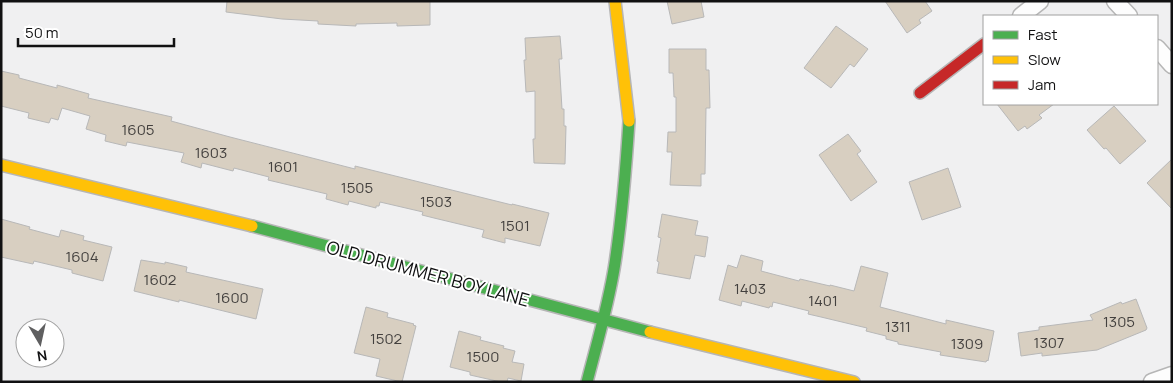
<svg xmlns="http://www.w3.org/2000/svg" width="1173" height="383" font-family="Manrope,sans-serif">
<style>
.building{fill:#d8cfc1;stroke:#b8b8b8}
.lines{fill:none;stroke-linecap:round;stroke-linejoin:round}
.street-casing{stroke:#b6b6b6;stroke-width:19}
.fast-casing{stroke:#b6b6b6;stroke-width:14}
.slow-casing{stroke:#b6b6b6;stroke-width:14}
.jam-casing{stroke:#b6b6b6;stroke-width:14}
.street{stroke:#fdfdfd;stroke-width:16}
.fast{stroke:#4caf50;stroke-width:11}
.slow{stroke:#ffc107;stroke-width:11}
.jam{stroke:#c62828;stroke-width:11}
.labels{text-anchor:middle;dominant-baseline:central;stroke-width:4;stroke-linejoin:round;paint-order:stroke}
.number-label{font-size:15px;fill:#43403e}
.street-label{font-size:18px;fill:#111112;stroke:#fff}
</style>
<rect width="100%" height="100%" fill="#f0f0f1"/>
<path class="building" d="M 227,1 L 430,1 L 430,25 L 397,26 L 397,23 L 356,24 L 356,26 L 318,24 L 318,21 L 282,19 L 226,12 Z
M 667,1 L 701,1 L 704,17 L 672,24 Z
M 885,1 L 925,1 L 932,11 L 919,20 L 921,23 L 907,33 Z
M 836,26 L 868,49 L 854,67 L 850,64 L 831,88 L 804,68 Z
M 560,36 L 562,59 L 559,59 L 562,109 L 564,109 L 564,126 L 566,126 L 565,164 L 534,163 L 533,139 L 535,139 L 535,91 L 526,92 L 524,60 L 526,60 L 525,38 Z
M 669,49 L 706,49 L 706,70 L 709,70 L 710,108 L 706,108 L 705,174 L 701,174 L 701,186 L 670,185 L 672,152 L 667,152 L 668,132 L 676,132 L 676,97 L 674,97 L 673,73 L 669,73 Z
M 1,71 L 19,75 L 19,78 L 57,88 L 57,85 L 89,94 L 88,98 L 172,117 L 171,121 L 230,137 L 355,169 L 355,166 L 512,205 L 512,204 L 549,213 L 540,246 L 505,238 L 505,243 L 482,237 L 484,230 L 434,218 L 422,215 L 423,212 L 380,202 L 379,206 L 376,206 L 376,208 L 349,201 L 348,205 L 326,199 L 327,194 L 268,180 L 269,177 L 234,168 L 233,171 L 202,163 L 201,168 L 181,162 L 184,153 L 127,142 L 126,146 L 105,141 L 106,135 L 86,129 L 90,116 L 62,108 L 58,120 L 51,118 L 49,123 L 28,118 L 29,113 L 1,106 Z
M 997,104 L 1054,104 L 1039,115 L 1042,118 L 1027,129 L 1025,126 L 1018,131 Z
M 1114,106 L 1146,141 L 1120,164 L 1106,148 L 1104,149 L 1087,130 Z
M 848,134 L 861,151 L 857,154 L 877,182 L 851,201 L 819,155 Z
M 1172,159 L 1172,209 L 1147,183 Z
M 948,168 L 961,207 L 922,220 L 909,182 Z
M 662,214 L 698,221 L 695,235 L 708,237 L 705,257 L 695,255 L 690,279 L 657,273 L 659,262 L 657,261 L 661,238 L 658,237 Z
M 1,219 L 30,227 L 29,229 L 59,237 L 61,230 L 84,236 L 83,240 L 112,247 L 103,281 L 72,273 L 72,270 L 34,261 L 33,264 L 1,257 Z
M 741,255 L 763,261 L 761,271 L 799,281 L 800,279 L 830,286 L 830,285 L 854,291 L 861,266 L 888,273 L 880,307 L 946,324 L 946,320 L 994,331 L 988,361 L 987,360 L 986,362 L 940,355 L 941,352 L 898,344 L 898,342 L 886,339 L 886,336 L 866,331 L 867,328 L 821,317 L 808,314 L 809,311 L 773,302 L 772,307 L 770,306 L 769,308 L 742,301 L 741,306 L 719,300 L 728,265 L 737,268 Z
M 141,260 L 165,264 L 165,262 L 187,267 L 186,272 L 263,289 L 256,319 L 179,300 L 179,302 L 134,291 Z
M 1136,299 L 1147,328 L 1146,330 L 1097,350 L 1042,356 L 1042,353 L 1021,356 L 1018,333 L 1039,330 L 1039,327 L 1093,320 L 1090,315 L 1121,302 L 1122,304 Z
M 366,307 L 388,313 L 387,317 L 414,324 L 413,325 L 416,326 L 402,382 L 376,376 L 380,359 L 354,353 Z
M 459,331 L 481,337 L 480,340 L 504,346 L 503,348 L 515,351 L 512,362 L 524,364 L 521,381 L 508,378 L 507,382 L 501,382 L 470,375 L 470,372 L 450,367 Z"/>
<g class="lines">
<g class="street-casing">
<path id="street" d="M 1115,1 L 1129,16
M 1021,16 L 1040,1
M 1157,48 L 1172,65
M 1152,382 L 1172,375"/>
</g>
<g class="fast-casing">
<path id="fast" d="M 252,226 L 650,332
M 587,382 C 597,343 609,303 615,263 C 622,216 626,168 629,121"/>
</g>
<g class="slow-casing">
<path id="slow" d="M 615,1 L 629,121
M 1,165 L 252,226
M 650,332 L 854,382"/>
</g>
<g class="jam-casing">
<path id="jam" d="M 920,93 L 984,44"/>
</g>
<use href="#street" class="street"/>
<use href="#fast" class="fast"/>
<use href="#slow" class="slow"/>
<use href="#jam" class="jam"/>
</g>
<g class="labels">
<g class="number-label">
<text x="138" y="129">1605</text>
<text x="211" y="152">1603</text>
<text x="283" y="166">1601</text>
<text x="357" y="187">1505</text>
<text x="436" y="201">1503</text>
<text x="515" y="225">1501</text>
<text x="82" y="256">1604</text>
<text x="160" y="279">1602</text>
<text x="750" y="288">1403</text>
<text x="232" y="297">1600</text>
<text x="823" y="300">1401</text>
<text x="1119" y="321">1305</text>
<text x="898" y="326">1311</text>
<text x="386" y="338">1502</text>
<text x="1049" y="342">1307</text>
<text x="967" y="343">1309</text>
<text x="483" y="356">1500</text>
</g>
<g class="street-label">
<text transform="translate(428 273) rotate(15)">OLD DRUMMER BOY LANE</text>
</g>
</g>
<rect width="1173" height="383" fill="none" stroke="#111112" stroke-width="5"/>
<rect x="983" y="15" width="175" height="90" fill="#ffffff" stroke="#a0a0a0"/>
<rect x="993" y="31" width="25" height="8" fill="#4caf50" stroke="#a0a0a0"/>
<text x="1028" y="40" font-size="15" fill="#111112">Fast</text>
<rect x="993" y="56" width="25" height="8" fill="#ffc107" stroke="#a0a0a0"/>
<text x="1028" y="65" font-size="15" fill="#111112">Slow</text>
<rect x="993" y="81" width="25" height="8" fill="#c62828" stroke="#a0a0a0"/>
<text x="1028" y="90" font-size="15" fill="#111112">Jam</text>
<g transform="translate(40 343) rotate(171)"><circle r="24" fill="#ffffff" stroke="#a0a0a0"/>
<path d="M0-4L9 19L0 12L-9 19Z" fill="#5f5f60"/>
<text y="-8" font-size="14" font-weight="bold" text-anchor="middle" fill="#111112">N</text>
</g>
<path d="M18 38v8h156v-8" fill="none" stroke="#111112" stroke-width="2.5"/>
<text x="25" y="38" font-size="15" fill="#111112" stroke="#ffffff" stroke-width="4" paint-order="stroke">50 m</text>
</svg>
